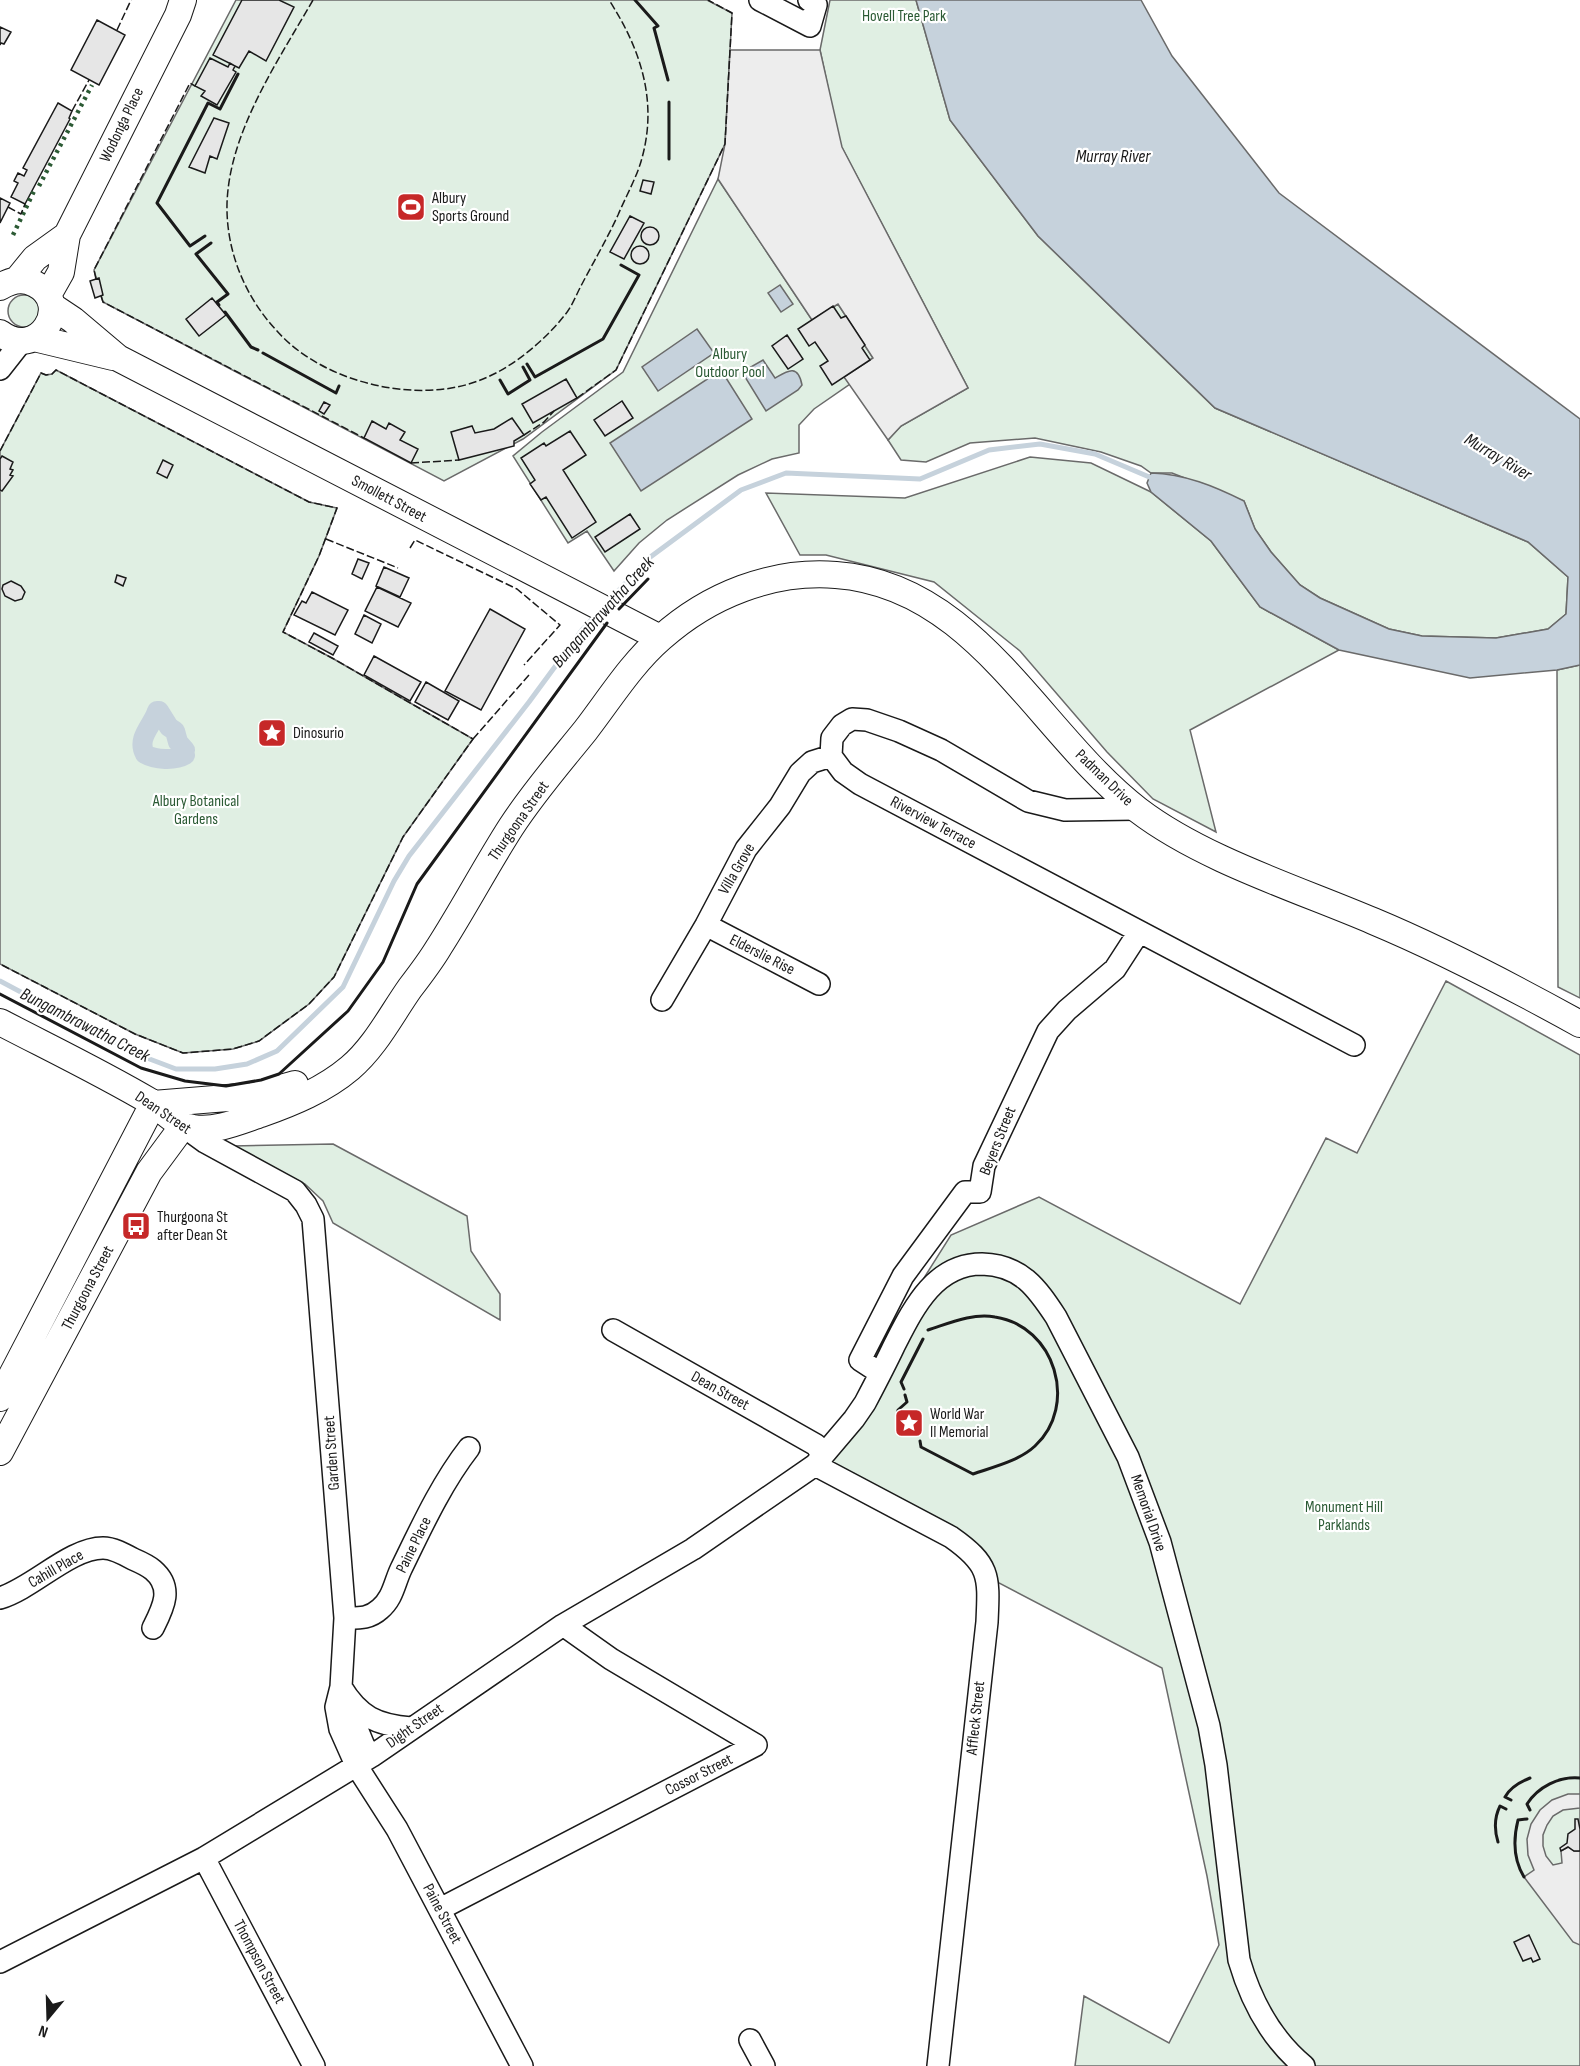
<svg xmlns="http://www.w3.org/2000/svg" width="1580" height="2066" font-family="'Sofia Sans Condensed',sans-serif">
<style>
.green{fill:#e0efe3;stroke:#6a6a6a;stroke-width:1.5}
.parking{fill:#ededed;stroke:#6a6a6a;stroke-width:1.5}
.water{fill:#c6d2dc;stroke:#6a6a6a;stroke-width:1.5}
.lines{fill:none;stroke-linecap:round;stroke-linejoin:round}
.stream{stroke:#c6d2dc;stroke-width:5}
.canal{stroke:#c6d2dc;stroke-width:20}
.building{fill:#e6e6e6;stroke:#1a1a1a;stroke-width:1.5}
.minor-casing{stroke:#1a1a1a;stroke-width:24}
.major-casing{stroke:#1a1a1a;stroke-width:28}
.minor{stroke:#fff;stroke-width:21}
.major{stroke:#fff;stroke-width:26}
.hedge{stroke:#2b5a34;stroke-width:4.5;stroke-dasharray:3 4.5;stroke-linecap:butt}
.fence{stroke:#1a1a1a;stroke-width:1.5;stroke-dasharray:8 3;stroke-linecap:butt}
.wall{stroke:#1a1a1a;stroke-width:3}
.labels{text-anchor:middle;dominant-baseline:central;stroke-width:4.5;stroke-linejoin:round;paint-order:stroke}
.park-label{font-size:16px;fill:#2b5a34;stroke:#fff}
.street-label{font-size:16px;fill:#1a1a1a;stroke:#fff}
.poi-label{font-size:16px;fill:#1a1a1a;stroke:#fff;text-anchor:start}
.water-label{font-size:18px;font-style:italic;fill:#1a1a1a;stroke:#fff}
</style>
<rect width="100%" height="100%" fill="#fff"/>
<path class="green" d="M 236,0 L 707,0 L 732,13 L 725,144 L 616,370 L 523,439 L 444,481 L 103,302 L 94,270 Z
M 830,0 L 916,0 L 950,120 L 1038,236 L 1215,408 L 1528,542 L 1568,577 L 1566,614 L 1548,629 L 1496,638 L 1422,636 L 1389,629 L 1320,598 L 1300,585 L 1271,552 L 1255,529 L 1244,501 L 1172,473 L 1151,473 L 1141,466 L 1101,452 L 1035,438 L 970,443 L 926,462 L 901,460 L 888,440 L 901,426 L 968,388 L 840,144 L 820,50 Z
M 718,179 L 812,320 L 838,304 L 873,358 L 844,377 L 850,384 L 814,409 L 799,425 L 799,453 L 772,459 L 738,475 L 667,520 L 639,543 L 614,571 L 587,531 L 568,543 L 513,456 L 542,432 L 623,372 Z
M8 311a16 16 0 1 1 32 0a16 16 0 1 1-32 0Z
M 56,370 L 309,502 L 337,508 L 319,556 L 283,632 L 332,658 L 473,739 L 403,837 L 334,977 L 309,1004 L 259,1041 L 233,1049 L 183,1053 L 135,1034 L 0,964 L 0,451 L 41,373 L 46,375 L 52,374 Z
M 1030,457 L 1091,463 L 1151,492 L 1211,541 L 1260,607 L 1339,650 L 1190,730 L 1216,832 L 1153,799 L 1107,752 L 1020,651 L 934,582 L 826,555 L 800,555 L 766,493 L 905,498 Z
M 1580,665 L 1580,998 L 1558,987 L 1557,670 Z
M 1446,981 L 1580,1055 L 1580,2066 L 1075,2066 L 1084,1996 L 1169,2043 L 1219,1945 L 1207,1876 L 1162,1668 L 999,1583 L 988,1563 L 818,1463 L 867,1411 L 917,1289 L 951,1235 L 1039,1197 L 1240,1304 L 1326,1138 L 1357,1153 Z
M 333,1144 L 467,1216 L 471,1251 L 500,1294 L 500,1320 L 333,1223 L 323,1201 L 305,1184 L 232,1146 Z"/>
<path class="parking" d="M 730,50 L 820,50 L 842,147 L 968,388 L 901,426 L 888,440 L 844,377 L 873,358 L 838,304 L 812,320 L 718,179 L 725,144 Z
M 1568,1794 L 1580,1794 L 1580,1808 L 1563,1810 L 1553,1816 L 1547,1825 L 1543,1835 L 1543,1846 L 1546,1856 L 1553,1865 L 1562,1863 L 1561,1851 L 1568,1847 L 1574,1851 L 1580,1851 L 1580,1945 L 1573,1942 L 1524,1877 L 1534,1870 L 1528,1855 L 1527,1839 L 1531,1824 L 1540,1810 L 1552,1800 Z"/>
<path class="water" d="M 916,0 L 1141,0 L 1172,56 L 1279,193 L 1580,419 L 1580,665 L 1557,670 L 1470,678 L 1339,650 L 1260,607 L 1211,541 L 1151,492 L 1147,483 L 1151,473 C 1185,474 1214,486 1244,501 L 1255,529 L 1271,552 L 1300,585 L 1320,598 L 1389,629 L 1422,636 L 1496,638 L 1548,629 L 1566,614 L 1568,577 L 1528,542 L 1215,408 L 1038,236 L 950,120 Z
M 780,285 L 793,304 L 781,312 L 768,293 Z
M 697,329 L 714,353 L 658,391 L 642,367 Z
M 763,360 L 775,378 C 787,371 798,363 802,385 L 798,390 L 766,411 L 742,372 Z
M 721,370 L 752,419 L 641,491 L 610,443 Z"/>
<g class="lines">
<path class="stream" d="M 608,602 L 649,558 L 741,490 L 786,473 L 920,479 L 989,450 L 1040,444 L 1095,454 L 1154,479
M 0,981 L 139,1055 L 176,1069 L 215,1069 L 247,1064 L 277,1051 L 343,987 L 394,881 L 409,856 L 529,702 L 582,630 L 598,613"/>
<path class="canal" d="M 185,750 L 178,742 L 175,731 L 169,727 L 159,711 L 157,711 C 153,725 136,738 145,754 C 155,760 175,761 185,755"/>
</g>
<path class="building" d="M 242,0 L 279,0 L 294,7 L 266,61 L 249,51 L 239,68 L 213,55 Z
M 97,20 L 125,35 L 99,85 L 71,70 Z
M 0,27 L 11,32 L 4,44 L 1,43 L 0,45 Z
M 210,58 L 228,67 L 230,63 L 235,66 L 233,70 L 236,72 L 217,105 L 201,96 L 205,91 L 195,86 Z
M 58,103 L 72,111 L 69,118 L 70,119 L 25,204 L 11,197 L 18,183 L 14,181 L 18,173 L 24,176 L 27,170 L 23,168 Z
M 214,118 L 229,123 L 217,159 L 210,156 L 205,173 L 189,167 Z
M 643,180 L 654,182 L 651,194 L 640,191 Z
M 0,198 L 10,203 L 0,223 Z
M 630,216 L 644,223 L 624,259 L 610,252 Z
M641 236a9 9 0 1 1 18 0a9 9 0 1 1-18 0Z
M631 255a9 9 0 1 1 18 0a9 9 0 1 1-18 0Z
M 99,278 L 103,295 L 95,298 L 90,281 Z
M 212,298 L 226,315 L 199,336 L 186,319 Z
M 833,306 L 841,318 L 846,316 L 865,345 L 862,348 L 870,360 L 832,385 L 820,366 L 828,361 L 815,342 L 809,346 L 798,329 Z
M 787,335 L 803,359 L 788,369 L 772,346 Z
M 566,379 L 577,398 L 533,423 L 522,404 Z
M 622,401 L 633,418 L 605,436 L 594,420 Z
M 324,402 L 330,405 L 324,414 L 319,411 Z
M 512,418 L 524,435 L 514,441 L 514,446 L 459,460 L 451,432 L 472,426 L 475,433 L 494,429 Z
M 372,421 L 386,429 L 389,423 L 405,432 L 400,440 L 418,449 L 411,463 L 364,438 Z
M 570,431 L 586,455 L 563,470 L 596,522 L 572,538 L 546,497 L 541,500 L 530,484 L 535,480 L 521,458 L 544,443 L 546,446 Z
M 2,456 L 13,462 L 10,469 L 13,470 L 10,475 L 13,476 L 2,491 L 0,490 L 0,459 Z
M 163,460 L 173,465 L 167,478 L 157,473 Z
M 630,514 L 640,529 L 605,552 L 595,537 Z
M 358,559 L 369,563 L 362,579 L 352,574 Z
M 384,567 L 409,578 L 400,597 L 376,586 Z
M 117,575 L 126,578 L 123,586 L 115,582 Z
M 11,581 L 21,586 L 25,592 L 22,599 L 15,601 L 5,596 L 2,589 L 3,585 Z
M 377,587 L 411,603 L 398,627 L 365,611 Z
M 312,592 L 348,610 L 335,635 L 294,615 L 302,601 L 306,603 Z
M 490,609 L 525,629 L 481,710 L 445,691 Z
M 364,615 L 381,624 L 372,643 L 355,634 Z
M 314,633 L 338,646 L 333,655 L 309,642 Z
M 374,656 L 421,682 L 410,701 L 364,675 Z
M 426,682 L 459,701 L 448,720 L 415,702 Z
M 1575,1819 L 1578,1819 L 1580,1829 L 1580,1851 L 1574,1851 L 1568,1847 L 1561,1851 L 1560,1848 L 1567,1843 L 1568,1834 L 1575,1829 Z
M 1529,1935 L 1540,1959 L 1533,1962 L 1531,1958 L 1523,1961 L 1514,1942 Z"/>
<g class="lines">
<g class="minor-casing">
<path id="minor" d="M 760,0 L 810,26 L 816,5 L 809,0
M 0,369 L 22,341
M 1136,809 L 1065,810 L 1028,801 L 941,750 L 899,731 L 867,720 L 852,719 L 842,725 L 832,738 L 831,756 L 843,772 L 860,784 L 1354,1045
M 706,925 L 819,984
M 662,1000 L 706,925 L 746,849 L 780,806 L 800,773 L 812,762 L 831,756
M 183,1126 L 205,1142 L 295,1191 L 306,1205 L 313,1219 L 345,1618 L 341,1687 L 336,1707 L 340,1729 L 356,1765 L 397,1829 L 522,2066
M 613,1330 L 816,1445 L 823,1456
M 880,1373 L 860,1360 L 903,1276 L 965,1192 L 980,1192 L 984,1166 L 1048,1031 L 1067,1010 L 1115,969 L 1139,932
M 815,1465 L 951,1537 C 991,1565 989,1577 987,1622 L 938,2066
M 0,1598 C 33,1588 70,1548 103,1548 C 113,1548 124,1554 133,1559 C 140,1562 147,1565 153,1570 C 174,1588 163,1608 153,1628
M 345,1618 C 359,1618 369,1619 380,1609 C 393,1598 394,1584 401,1569 C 421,1528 441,1484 469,1448
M 341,1687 C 359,1717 377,1725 411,1728
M 346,1702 L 364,1746 L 372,1756
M 204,1858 L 314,2066
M 440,1909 L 756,1745 L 611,1659 L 563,1625
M 0,1962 L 204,1858 L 372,1756 L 563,1625 L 693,1549 L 815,1465 L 854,1419 L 865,1403 C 875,1384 885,1365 894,1346 C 913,1309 934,1264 982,1264 C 1021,1265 1037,1288 1056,1317 L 1128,1457 L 1160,1542 L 1209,1726 L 1216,1765 L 1239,1960 C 1251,2001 1270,2038 1304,2066
M 750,2040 L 764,2066"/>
</g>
<g class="major-casing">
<path id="major" d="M 17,280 L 35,258 L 67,235
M 0,287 C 11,280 23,277 35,284 C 74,304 38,362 0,333
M 48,295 L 61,272 L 67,235 L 178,15 L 183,0
M 52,306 L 73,320 L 118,358 L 660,638
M 34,338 L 113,357
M 0,1022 C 50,1048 102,1073 151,1102 C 165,1111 177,1126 193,1128 C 215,1132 240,1121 261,1114 C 292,1103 324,1090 350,1068 C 375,1047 391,1015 410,988 C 420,975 430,962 439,947 C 464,908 486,866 511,827 C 533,793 560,762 585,731 C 609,700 631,664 661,638 C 709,595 772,570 836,575 C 976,585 1038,733 1138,810 C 1202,859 1298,889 1373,921 C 1445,951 1513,987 1580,1024
M 153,1104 L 252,1096 L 295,1084
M 0,1398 L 153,1104
M 0,1452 L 149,1172 L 183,1126"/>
</g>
<use href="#minor" class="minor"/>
<use href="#major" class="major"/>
<path class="hedge" d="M 39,186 L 92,85
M 13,235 L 34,191"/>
<path class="fence" d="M 313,0 C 278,61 229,132 227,204 C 226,251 245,297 277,331 C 323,383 419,406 483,379 C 513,367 544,341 564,316 C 572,307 576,295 582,284 C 594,261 607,239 618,215 C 626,196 637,177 642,158 C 658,100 640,48 609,0
M 117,30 L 131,0
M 72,111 L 89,80
M 8,207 L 21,214 L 25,204
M 96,279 L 94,270 L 190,83 L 195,86
M 101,296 L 103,302 L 364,438
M 577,398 L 616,370 L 725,144 L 732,13 L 708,0
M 524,435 L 544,422 L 554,411
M 0,451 L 41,373 L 46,375 L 52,374 L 56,370 L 309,502 L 337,508 L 319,556 L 283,632 L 332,658 L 473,739 L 403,837 L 334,977 L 309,1004 L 259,1041 L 233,1049 L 183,1053 L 135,1034 L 0,964
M 411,463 L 459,460
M 326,539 L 398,568
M 410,548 L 415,540 L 517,589 L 560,625 L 524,665
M 473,739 L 529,675"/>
<path class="wall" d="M 635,0 L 658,26 L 654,28 L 668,80
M 669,159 L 669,102
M 205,236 L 190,246 L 157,203 L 208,103 L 220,109 L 238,74
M 211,243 L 196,254 L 228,294 L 217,302 L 219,305
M 225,312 L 251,347 L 258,350
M 263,353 L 336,393 L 339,386
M 527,364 L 535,377 L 603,339 L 639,275 L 621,265
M 500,380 L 508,394 L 530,380 L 523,367
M 619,609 L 648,579
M 0,994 L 141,1068 L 185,1081 L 226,1086 L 261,1080 L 279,1074 L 348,1011 L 383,962 L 417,884 L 607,623
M 904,1389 L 901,1382 L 923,1339
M 905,1395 L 907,1402 L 898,1410 L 897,1418 C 900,1426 906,1429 914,1427 L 917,1433
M 920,1441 L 921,1447 L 973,1474 C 993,1467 1019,1461 1035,1446 C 1079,1405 1055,1326 995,1317 C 972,1313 950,1323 928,1330
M 1511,1800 L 1505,1797 C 1510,1788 1520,1782 1530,1778
M 1530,1810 L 1527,1804 C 1538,1787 1559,1776 1580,1778
M 1498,1842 C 1494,1829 1494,1818 1500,1806 L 1506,1809
M 1524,1877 C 1513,1859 1513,1840 1518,1820 L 1527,1819"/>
</g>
<defs>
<g id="stadium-square" transform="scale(1.5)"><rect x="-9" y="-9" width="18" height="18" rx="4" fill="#c62828" stroke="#fff"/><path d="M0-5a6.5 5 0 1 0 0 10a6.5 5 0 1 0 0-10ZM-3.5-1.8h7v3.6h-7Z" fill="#fff"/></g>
<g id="sight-square" transform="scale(1.5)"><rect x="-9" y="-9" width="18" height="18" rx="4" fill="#c62828" stroke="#fff"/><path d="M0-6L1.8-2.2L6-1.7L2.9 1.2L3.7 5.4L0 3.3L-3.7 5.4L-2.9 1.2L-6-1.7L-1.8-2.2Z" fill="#fff"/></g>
<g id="bus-square" transform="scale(1.5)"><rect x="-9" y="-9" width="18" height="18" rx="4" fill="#c62828" stroke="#fff"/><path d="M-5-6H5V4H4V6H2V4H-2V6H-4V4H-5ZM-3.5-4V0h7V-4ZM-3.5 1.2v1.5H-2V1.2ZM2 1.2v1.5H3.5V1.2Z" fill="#fff"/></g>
</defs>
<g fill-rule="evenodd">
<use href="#stadium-square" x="411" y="207"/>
<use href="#sight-square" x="272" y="733"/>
<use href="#bus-square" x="136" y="1226"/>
<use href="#sight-square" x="909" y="1423"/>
</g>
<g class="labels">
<g class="park-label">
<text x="904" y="16">Hovell Tree Park</text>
<text x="730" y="354">Albury<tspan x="730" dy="18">Outdoor Pool</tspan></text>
<text x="196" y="801">Albury Botanical<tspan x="196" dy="18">Gardens</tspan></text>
<text x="1344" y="1507">Monument Hill<tspan x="1344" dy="18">Parklands</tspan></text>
</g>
<g class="street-label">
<text transform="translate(122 125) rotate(-64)">Wodonga Place</text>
<text transform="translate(389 499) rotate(28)">Smollett Street</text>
<text transform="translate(1104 778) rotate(44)">Padman Drive</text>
<text transform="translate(519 821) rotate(-55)">Thurgoona Street</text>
<text transform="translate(933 823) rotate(28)">Riverview Terrace</text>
<text transform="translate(737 869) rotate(-60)">Villa Grove</text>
<text transform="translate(762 955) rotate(27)">Elderslie Rise</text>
<text transform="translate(163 1113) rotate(34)">Dean Street</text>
<text transform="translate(998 1141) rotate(-68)">Beyers Street</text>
<text transform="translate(88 1288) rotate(-62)">Thurgoona Street</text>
<text transform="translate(720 1391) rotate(29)">Dean Street</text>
<text transform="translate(332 1453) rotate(-94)">Garden Street</text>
<text transform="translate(1148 1513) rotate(71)">Memorial Drive</text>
<text transform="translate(414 1545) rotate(-64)">Paine Place</text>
<text transform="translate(56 1569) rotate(-30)">Cahill Place</text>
<text transform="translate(976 1718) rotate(-84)">Affleck Street</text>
<text transform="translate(415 1726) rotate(-35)">Dight Street</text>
<text transform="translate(699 1775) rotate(-27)">Cossor Street</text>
<text transform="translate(442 1914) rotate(62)">Paine Street</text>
<text transform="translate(259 1962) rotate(62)">Thompson Street</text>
</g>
<g class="poi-label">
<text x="432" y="198">Albury<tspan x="432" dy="18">Sports Ground</tspan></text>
<text x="293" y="733">Dinosurio</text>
<text x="157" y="1217">Thurgoona St<tspan x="157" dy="18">after Dean St</tspan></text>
<text x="930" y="1414">World War<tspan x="930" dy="18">II Memorial</tspan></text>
</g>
<g class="water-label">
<text x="1113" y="156">Murray River</text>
<text transform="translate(1498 457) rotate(31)">Murray River</text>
<text transform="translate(603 612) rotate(-48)">Bungambrawatha Creek</text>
<text transform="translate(85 1025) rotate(27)">Bungambrawatha Creek</text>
</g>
</g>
<g transform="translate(48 2018) rotate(199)" stroke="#ffffff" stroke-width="4.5" paint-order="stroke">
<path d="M0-4.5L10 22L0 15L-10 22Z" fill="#1a1a1a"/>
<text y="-9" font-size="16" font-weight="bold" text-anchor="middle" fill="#1a1a1a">N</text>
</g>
</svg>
